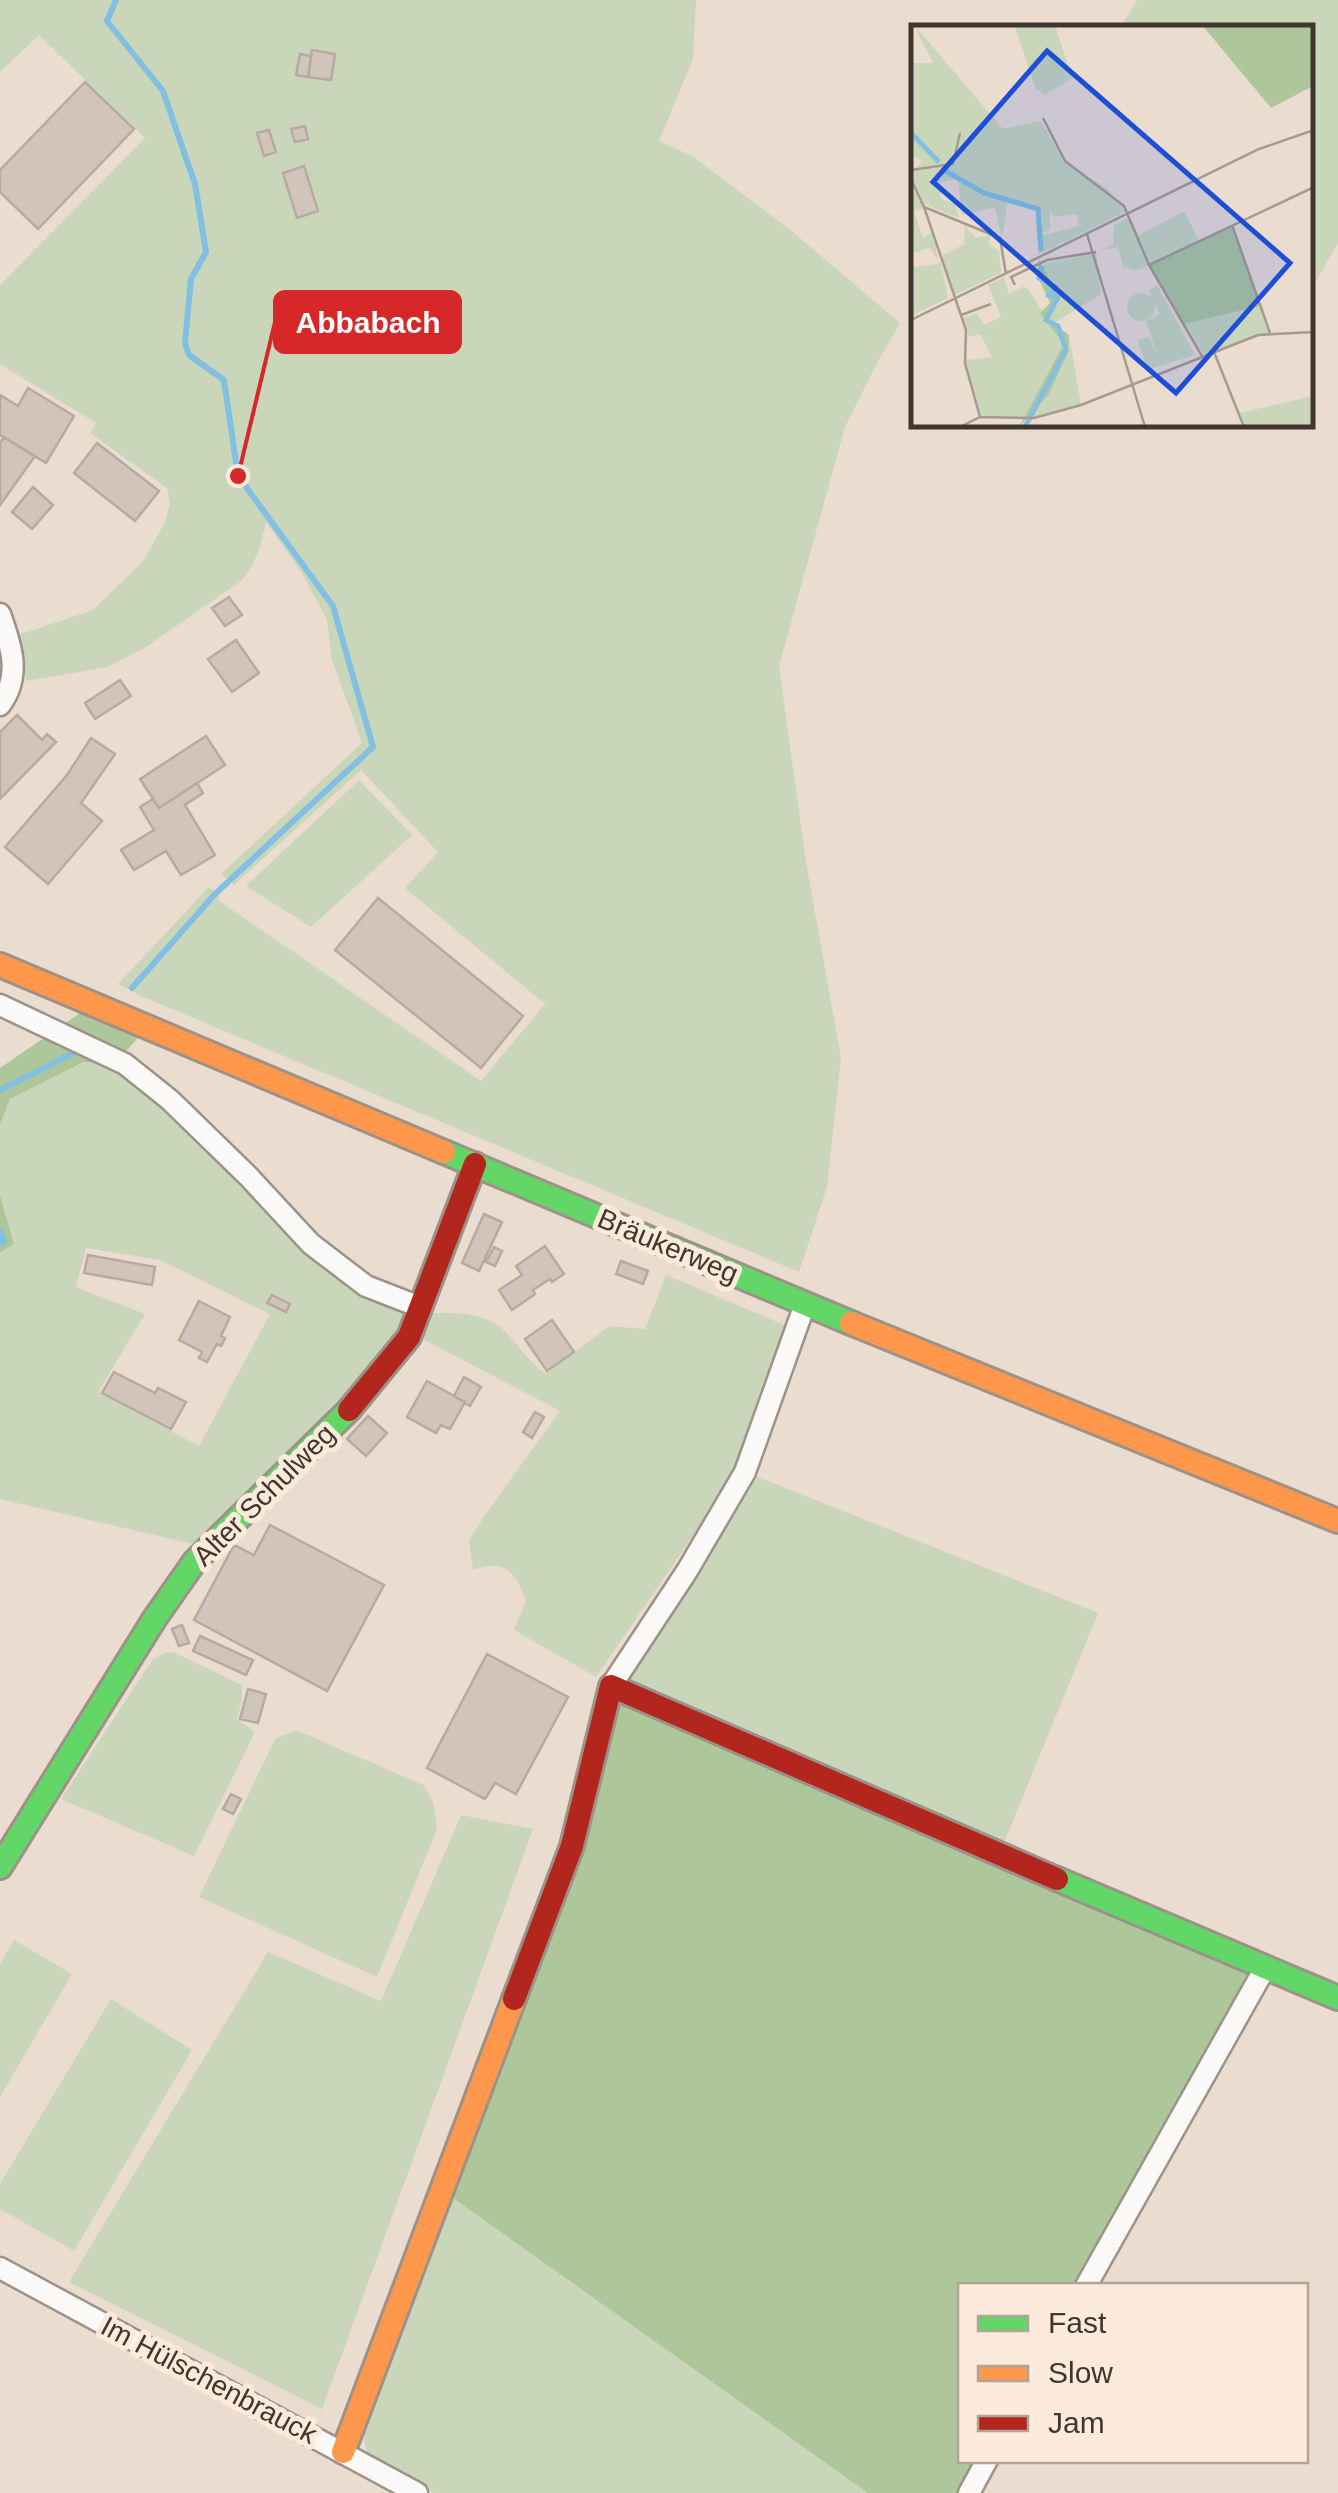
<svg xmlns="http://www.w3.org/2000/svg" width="1338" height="2493" font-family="Helvetica,sans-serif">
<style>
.green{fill:#cad6b9;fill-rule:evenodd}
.forest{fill:#aec79a}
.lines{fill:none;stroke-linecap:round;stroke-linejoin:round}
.stream{stroke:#83bfe1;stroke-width:6}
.building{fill:#d1c5bb;stroke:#b7aaa1;stroke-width:2.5}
.street-casing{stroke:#9d9288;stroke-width:25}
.fast-casing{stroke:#9d9288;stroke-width:28}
.slow-casing{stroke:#9d9288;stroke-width:28}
.jam-casing{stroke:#9d9288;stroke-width:28}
.street{stroke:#fcfaf8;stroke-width:20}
.fast{stroke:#63d668;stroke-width:22}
.slow{stroke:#ff974d;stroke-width:22}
.jam{stroke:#b3261e;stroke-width:22}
.labels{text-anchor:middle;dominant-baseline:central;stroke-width:10;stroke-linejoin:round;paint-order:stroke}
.street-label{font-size:28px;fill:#41362d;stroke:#fcebdc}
.inset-river{fill:none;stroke:#83bfe1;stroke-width:5}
.inset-road{fill:none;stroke:#a79a8f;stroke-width:2.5}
.view{fill:#1d4ed8;fill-opacity:0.15;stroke:#1d4ed8;stroke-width:5}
.inset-edge{fill:none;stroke:#41362d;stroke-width:5}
.leader{fill:none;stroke:#d62828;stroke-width:4}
.callout-dot{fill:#d62828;stroke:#fcebdc;stroke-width:4}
.callout{fill:#d62828;stroke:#d62828;stroke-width:4}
.callout-label{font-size:30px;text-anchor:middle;font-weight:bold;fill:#fff}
</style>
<rect width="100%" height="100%" fill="#ebdcd0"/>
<path class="green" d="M 0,0 L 696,0 L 693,59 L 659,141 L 692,156 L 794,233 L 900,323 L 876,365 L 845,427 L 779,666 L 806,862 L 841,1058 L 827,1187 L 799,1272 L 141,996 L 118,984 L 209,887 L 220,896 L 218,900 L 481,1081 L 545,1004 L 405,888 L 438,852 L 361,770 L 234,885 L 221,874 L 362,743 L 332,660 L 327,620 L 303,575 L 266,522 C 260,546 258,560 241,581 L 146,647 L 108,667 L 26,681 L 21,634 L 93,610 L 144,560 L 165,522 L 170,503 L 167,488 L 90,433 L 96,423 L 0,364 L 0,285 L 145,138 L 39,35 L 0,72 Z
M 1137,0 L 1338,0 L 1338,243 L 1312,288 L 1310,28 L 1121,27 Z
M 359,780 L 412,835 L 311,927 L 246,886 Z
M 85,1062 L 124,1069 L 245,1183 L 412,1312 L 402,1336 L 197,1545 L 0,1499 L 0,1253 L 14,1244 L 0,1195 L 0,1125 L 10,1099 ZM 86,1248 L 160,1260 L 270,1314 L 199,1446 L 98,1392 L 145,1314 L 76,1287 Z
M 666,1275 L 787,1326 L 750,1430 L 727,1486 L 596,1677 L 514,1630 L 526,1601 C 517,1573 505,1558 473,1570 L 469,1541 L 485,1515 L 560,1411 L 419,1337 L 428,1313 C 452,1313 480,1311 500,1327 C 517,1341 526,1361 546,1374 L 609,1326 L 645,1329 Z
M 745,1472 L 1098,1613 L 999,1855 L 611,1686 Z
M 167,1652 L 175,1653 L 242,1685 L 242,1701 L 237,1719 L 255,1732 L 194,1856 L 61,1799 L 153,1659 Z
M 296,1730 L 424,1785 L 434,1804 L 437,1829 L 377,1977 L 199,1897 L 275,1739 Z
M 461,1815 L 533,1829 L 322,2409 L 69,2282 L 268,1952 L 381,2001 Z
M 14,1940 L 72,1974 L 0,2097 L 0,1964 Z
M 111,1999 L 192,2050 L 74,2251 L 0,2209 L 0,2184 Z
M 443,2191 L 868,2493 L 434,2493 L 368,2458 L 362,2428 Z"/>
<path class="forest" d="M 86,1009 L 143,1032 L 114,1065 L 84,1062 L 10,1099 L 0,1125 L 0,1068 Z
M 0,1195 L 14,1244 L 0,1253 Z
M 611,1686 L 1265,1968 L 1086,2285 L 961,2286 L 961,2460 L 987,2461 L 969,2493 L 868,2493 L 443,2191 Z"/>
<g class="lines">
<path class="stream" d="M 116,0 L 107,21 L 163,91 L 195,184 L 206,252 L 191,279 L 185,343 L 189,355 L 224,380 L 238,476 L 333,606 L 373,747 L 215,894 L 132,988
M 0,1090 L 79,1050
M 0,1232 L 4,1242 L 0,1242"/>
</g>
<path class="building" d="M 312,50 L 335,54 L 331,80 L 308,77 Z
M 300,54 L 311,56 L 308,77 L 296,75 Z
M 85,82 L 134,129 L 38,229 L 0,192 L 0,170 Z
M 305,126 L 308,139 L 295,142 L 291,129 Z
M 269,130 L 276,152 L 264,156 L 257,133 Z
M 304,166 L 318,211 L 297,218 L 283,173 Z
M 28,388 L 74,416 L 46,463 L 0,435 L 0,395 L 18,406 Z
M 4,437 L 35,456 L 0,505 L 0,443 Z
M 97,443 L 159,491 L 135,521 L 74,473 Z
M 33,487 L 53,505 L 32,529 L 12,512 Z
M 229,597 L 242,615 L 225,626 L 212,608 Z
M 236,640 L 259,673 L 232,692 L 208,659 Z
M 120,680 L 131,696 L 95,719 L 85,703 Z
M 17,715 L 42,740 L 47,734 L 56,742 L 0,799 L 0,732 Z
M 206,736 L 225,765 L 159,808 L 140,779 Z
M 91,738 L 115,754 L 81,803 L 102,821 L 48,884 L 5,847 L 67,775 Z
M 197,783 L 203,793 L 185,805 L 215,855 L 181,875 L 166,851 L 134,870 L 121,850 L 154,830 L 140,807 L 153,799 L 159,808 Z
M 378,898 L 523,1016 L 481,1068 L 335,950 Z
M 484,1214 L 502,1222 L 479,1271 L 462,1263 Z
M 545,1246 L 564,1274 L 552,1282 L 550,1279 L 533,1290 L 535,1294 L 512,1310 L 499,1290 L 522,1275 L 516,1266 Z
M 494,1247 L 502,1251 L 495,1266 L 486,1262 Z
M 88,1255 L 155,1267 L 152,1285 L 84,1273 Z
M 621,1261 L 648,1271 L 643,1284 L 616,1274 Z
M 272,1295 L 290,1304 L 286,1312 L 267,1303 Z
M 199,1301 L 230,1317 L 221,1336 L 225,1338 L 221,1346 L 217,1344 L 207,1362 L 199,1358 L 202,1352 L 179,1340 Z
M 552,1320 L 574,1352 L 547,1371 L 525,1339 Z
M 114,1372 L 155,1393 L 158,1388 L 186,1402 L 171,1429 L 102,1393 Z
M 464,1377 L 481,1387 L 470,1406 L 454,1396 Z
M 427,1381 L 465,1402 L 450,1429 L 441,1425 L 436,1433 L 407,1417 Z
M 535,1412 L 544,1417 L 532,1438 L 523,1432 Z
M 368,1416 L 387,1433 L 366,1456 L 347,1439 Z
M 270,1525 L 384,1585 L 327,1691 L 194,1620 L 234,1545 L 254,1555 Z
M 182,1625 L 189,1643 L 179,1646 L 172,1629 Z
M 200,1636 L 253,1660 L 246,1675 L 193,1651 Z
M 487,1654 L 568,1697 L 516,1794 L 495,1783 L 485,1799 L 427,1768 Z
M 248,1689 L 266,1694 L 258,1723 L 240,1719 Z
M 231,1794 L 241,1799 L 233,1814 L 223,1809 Z"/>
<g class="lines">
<g class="street-casing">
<path id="street" d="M 0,614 C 11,645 22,676 0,705
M 0,1005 L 125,1064 L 170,1100 L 248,1176 L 311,1244 L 366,1286 L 420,1307
M 611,1686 L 687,1571 L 745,1472 L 805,1304
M 0,2268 L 417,2493
M 1086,2286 L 1265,1968
M 969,2493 L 987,2460"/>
</g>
<g class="fast-casing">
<path id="fast" d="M 444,1152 L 851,1323
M 0,1867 L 155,1618 L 195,1561 L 349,1410
M 1057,1879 L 1338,1998"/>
</g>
<g class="slow-casing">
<path id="slow" d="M 0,965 L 444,1152
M 851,1323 L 1338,1521
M 343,2452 L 514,1999"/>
</g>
<g class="jam-casing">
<path id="jam" d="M 349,1410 L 409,1337 L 475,1164
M 514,1999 L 572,1846 L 611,1686 L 1057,1879"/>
</g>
<use href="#street" class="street"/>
<use href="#fast" class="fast"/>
<use href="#slow" class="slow"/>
<use href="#jam" class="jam"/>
</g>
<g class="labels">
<g class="street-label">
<text transform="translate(668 1246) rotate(23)">Bräukerweg</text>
<text transform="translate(264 1495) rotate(-45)">Alter Schulweg</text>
<text transform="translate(209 2380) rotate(28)">Im Hülschenbrauck</text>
</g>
</g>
<g transform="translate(911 25)">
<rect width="402" height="402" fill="#ebdcd0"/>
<path d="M 3,0 L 92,104 L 130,96 L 153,137 L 197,164 L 214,187 L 128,229 L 126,212 L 168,201 L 166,189 L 143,192 L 139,186 L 139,205 L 126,209 L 125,184 L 97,175 L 91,212 L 84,182 L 51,190 L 47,154 L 29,157 L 30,174 L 44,178 L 48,193 L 13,179 L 0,150 L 11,136 L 0,129 L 0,38 L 22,38 ZM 103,0 L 144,0 L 161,53 L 134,70 L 125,64 ZM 0,157 L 13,184 L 3,186 L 12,213 L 22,207 L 27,235 L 19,223 L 0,228 ZM 273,186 L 288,216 L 238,240 L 230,216 L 236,241 L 225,245 L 212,242 L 207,222 L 187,226 L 202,220 L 203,200 L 218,192 L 228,210 ZM 54,201 L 65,213 L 81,210 L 77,218 L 88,226 L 90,248 L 42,271 L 31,231 L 53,219 ZM 185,228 L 190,269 L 143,298 L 134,292 L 144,263 L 130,249 L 133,239 ZM 30,238 L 37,273 L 0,291 L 0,243 ZM 93,252 L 98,269 L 113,261 L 119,267 L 153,319 L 115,394 L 68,393 L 55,335 L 81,332 L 69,309 L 58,312 L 53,293 L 66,288 L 73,300 L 90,292 L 77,260 ZM 246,260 L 284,330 L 236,345 L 227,315 L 238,312 L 248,336 L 235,296 L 249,289 L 238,266 ZM216 282a14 14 0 1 1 28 0a14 14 0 1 1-28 0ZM 350,281 L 359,308 L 293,329 L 274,299 ZM 158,310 L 170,380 L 122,392 L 157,327 ZM 402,371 L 402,402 L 334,402 L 329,388 Z" fill="#cad6b9"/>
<path d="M 291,0 L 402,0 L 402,61 L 360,83 ZM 321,200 L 350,281 L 273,299 L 238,240 ZM 128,234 L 147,271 L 134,292 L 158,310 L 157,327 L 138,369 L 108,402 L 153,319 L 129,288 L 139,278 L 126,250 Z" fill="#aec79a"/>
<path class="inset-river" d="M 0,108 L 28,137M 31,144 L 73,168 L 127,184 L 130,226M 114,402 L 155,325 L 147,301 L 135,295 L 147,272 L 138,270 L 144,262 L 128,253 L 131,241"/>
<path class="inset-road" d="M 132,93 L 154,136 L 213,181 L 238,240M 0,145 L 42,139 L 49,108M 0,154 L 13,182 L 89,213 L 95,249M 13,182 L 55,305 L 54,338 L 69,392M 321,200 L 359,308M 176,209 L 234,402M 104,260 L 100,252 L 136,235 L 185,227M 50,290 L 80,279M 0,295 L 348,124 L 403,105M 303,327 L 333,402M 291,331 L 238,240 L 403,162M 49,402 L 69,392 L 123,393 L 170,380 L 347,310 L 403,307"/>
<path class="view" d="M 136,26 L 379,238 L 265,368 L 22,157 Z"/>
<rect width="402" height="402" class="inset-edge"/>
</g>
<path class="leader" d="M238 476L275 322"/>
<circle class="callout-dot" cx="238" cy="476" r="10"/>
<rect class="callout" x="275" y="292" width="185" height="60" rx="10"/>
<g class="callout-label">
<text x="368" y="333">Abbabach</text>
</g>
<rect x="958" y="2283" width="350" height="180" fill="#fcebdc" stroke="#b1a396" stroke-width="2.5"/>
<rect x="978" y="2316" width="50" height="15" fill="#63d668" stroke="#b1a396" stroke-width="2.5"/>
<text x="1048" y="2333" font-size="30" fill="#41362d">Fast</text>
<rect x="978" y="2366" width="50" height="15" fill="#ff974d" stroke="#b1a396" stroke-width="2.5"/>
<text x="1048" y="2383" font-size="30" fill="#41362d">Slow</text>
<rect x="978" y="2416" width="50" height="15" fill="#b3261e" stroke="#b1a396" stroke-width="2.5"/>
<text x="1048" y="2433" font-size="30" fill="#41362d">Jam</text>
</svg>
